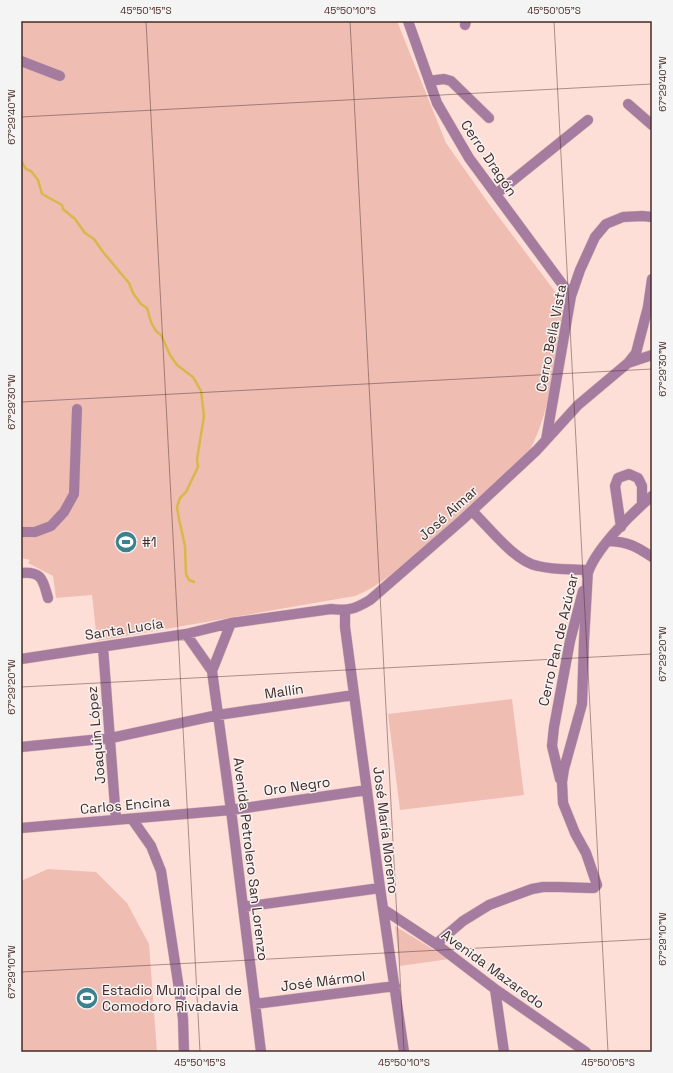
<svg xmlns="http://www.w3.org/2000/svg" width="673" height="1073" font-family="'Space Grotesk',sans-serif">
<style>
.green{fill:#f0bdb3}
.lines{fill:none;stroke-linecap:round;stroke-linejoin:round}
.stream{stroke:#dab74b;stroke-width:2.5}
.minor-casing{stroke:#d9bbb4;stroke-width:11}
.minor{stroke:#a67ba0;stroke-width:10}
.ticks{fill:none;stroke:#472a25;stroke-width:1;stroke-opacity:0.45}
.labels{text-anchor:middle;dominant-baseline:central;stroke-width:3;stroke-linejoin:round;paint-order:stroke}
.street-label{font-size:14px;fill:#472a25;stroke:#f4f4f4}
.poi-label{font-size:14px;fill:#472a25;stroke:#f4f4f4;text-anchor:start}
.neatline{fill:none;stroke:#472a25;stroke-width:1.5}
.ticks-label{font-size:10px;text-anchor:middle;fill:#472a25}
</style>
<rect width="100%" height="100%" fill="#fedfd8"/>
<path class="green" d="M 21,21 L 397,21 L 446,143 L 489,204 L 566,306 C 557,353 552,407 530,450 C 493,484 457,518 420,550 C 399,568 380,586 355,596 L 97,641 L 92,595 L 56,598 L 53,576 L 28,563 L 30,560 L 21,558 Z
M 512,699 L 524,795 L 400,810 L 388,714 Z
M 48,869 L 96,872 L 127,903 L 149,944 L 157,1052 L 21,1052 L 21,881 Z
M 395,926 L 449,959 L 400,966 Z"/>
<g class="lines">
<path class="stream" d="M 21,161 L 26,169 L 31,171 L 38,180 L 42,194 L 62,205 L 63,209 L 75,219 L 85,233 L 94,239 L 103,252 L 129,283 L 133,293 L 141,304 L 147,308 L 151,322 L 156,331 L 161,335 L 170,355 L 177,365 L 193,377 L 201,391 L 204,416 L 197,459 L 198,467 L 186,492 L 180,498 L 177,507 L 179,519 L 185,546 L 186,574 L 189,580 L 194,582"/>
<g class="minor-casing">
<path id="minor" d="M 408,21 L 437,103 L 469,158 L 571,296
M 465,25 L 466,21
M 21,61 L 60,76
M 429,81 L 444,79 L 451,81 L 489,118
M 628,104 L 652,125
M 496,194 L 588,120
M 628,363 L 636,353 L 648,307 L 652,279
M 546,440 L 571,296 L 580,270 L 595,237 L 606,224 L 623,217 L 642,216 L 652,217
M 472,511 C 489,527 515,562 538,566 C 554,570 572,569 588,570
M 621,527 L 615,486 L 618,478 L 629,474 L 638,478 L 642,486 L 642,505
M 21,532 L 35,532 L 51,526 L 64,512 L 74,494 L 77,409
M 609,541 C 628,542 636,546 652,557
M 21,573 C 43,571 43,581 48,598
M 587,576 C 593,551 632,513 652,496
M 345,611 L 345,627 L 380,888 L 404,1052
M 231,623 L 212,671 L 231,810 L 261,1052
M 186,634 L 212,671
M 103,647 L 116,820
M 21,659 L 186,634 L 231,623 L 331,609 C 349,611 355,609 370,600 L 462,520 L 537,450 L 578,405 L 628,363 L 652,355
M 21,747 L 111,738 L 218,715 L 354,695
M 560,779 L 552,746 L 554,727 L 570,641 L 583,591
M 132,819 L 151,846 L 161,871 L 181,1002 L 183,1019 L 184,1052
M 21,828 L 231,810 L 367,790
M 243,907 L 380,888
M 383,909 L 436,944 L 495,989 L 586,1052
M 436,944 L 463,921 L 489,905 L 532,889 L 543,887 L 560,887 L 590,888 L 594,888 L 597,885 L 586,853 L 575,833 L 563,803 L 562,782 L 564,769 L 582,704 L 584,641 L 588,570
M 495,989 L 504,1052
M 255,1004 L 395,986"/>
</g>
<use href="#minor" class="minor"/>
</g>
<path class="ticks" d="M 146,21 L 200,1052M 350,21 L 404,1052M 554,21 L 608,1052M 21,117 L 652,84M 21,402 L 652,369M 21,687 L 652,654M 21,972 L 652,939"/>
<defs>
<g id="stadium-disc" transform="scale(1.15)"><circle r="9.5" fill="#3c818e" stroke="#f4f4f4"/><path d="M0-5a6.5 5 0 1 0 0 10a6.5 5 0 1 0 0-10ZM-3.5-1.8h7v3.6h-7Z" fill="#fff"/></g>
</defs>
<g fill-rule="evenodd">
<use href="#stadium-disc" x="126" y="542"/>
<use href="#stadium-disc" x="87" y="998"/>
</g>
<g class="labels">
<g class="street-label">
<text transform="translate(489 158) rotate(56)">Cerro Dragón</text>
<text transform="translate(551 338) rotate(-79)">Cerro Bella Vista</text>
<text transform="translate(448 513) rotate(-42)">José Aimar</text>
<text transform="translate(124 629) rotate(-9)">Santa Lucía</text>
<text transform="translate(558 640) rotate(-77)">Cerro Pan de Azúcar</text>
<text transform="translate(284 691) rotate(-8)">Mallín</text>
<text transform="translate(96 735) rotate(-95)">Joaquin López</text>
<text transform="translate(297 786) rotate(-8)">Oro Negro</text>
<text transform="translate(125 805) rotate(-5)">Carlos Encina</text>
<text transform="translate(386 830) rotate(83)">José María Moreno</text>
<text transform="translate(251 859) rotate(83)">Avenida Petrolero San Lorenzo</text>
<text transform="translate(493 969) rotate(36)">Avenida Mazaredo</text>
<text transform="translate(323 981) rotate(-7)">José Mármol</text>
</g>
<g class="poi-label">
<text x="142" y="542">#1</text>
<text x="102" y="990">Estadio Municipal de<tspan x="102" dy="16">Comodoro Rivadavia</tspan></text>
</g>
</g>
<rect width="673" height="1073" fill="none" stroke="#f4f4f4" stroke-width="44"/>
<rect x="22" y="22" width="629" height="1029" class="neatline"/>
<g class="ticks-label">
<text x="146" y="14">45°50'15"S</text>
<text x="350" y="14">45°50'10"S</text>
<text x="554" y="14">45°50'05"S</text>
<text transform="translate(662 84) rotate(-90)" y="4">67°29'40"W</text>
<text transform="translate(11 117) rotate(-90)" y="4">67°29'40"W</text>
<text transform="translate(662 369) rotate(-90)" y="4">67°29'30"W</text>
<text transform="translate(11 402) rotate(-90)" y="4">67°29'30"W</text>
<text transform="translate(662 654) rotate(-90)" y="4">67°29'20"W</text>
<text transform="translate(11 687) rotate(-90)" y="4">67°29'20"W</text>
<text transform="translate(662 939) rotate(-90)" y="4">67°29'10"W</text>
<text transform="translate(11 972) rotate(-90)" y="4">67°29'10"W</text>
<text x="200" y="1066">45°50'15"S</text>
<text x="404" y="1066">45°50'10"S</text>
<text x="608" y="1066">45°50'05"S</text>
</g>
</svg>
